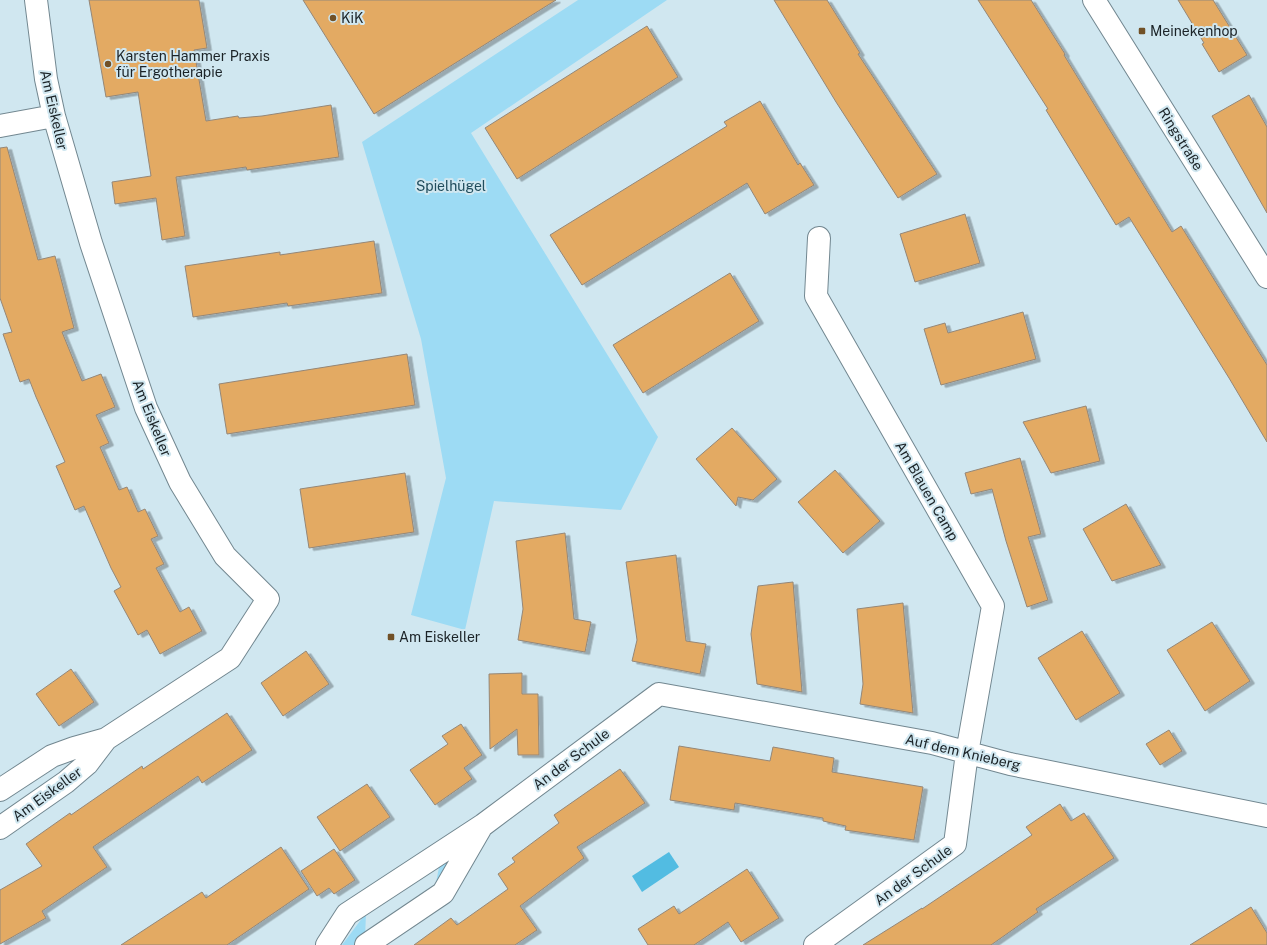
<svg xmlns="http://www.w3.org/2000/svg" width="1267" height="945" font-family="'Public Sans',sans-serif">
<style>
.green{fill:#9ddbf4}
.water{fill:#52bce2}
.building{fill:#e3aa64;stroke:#948778;filter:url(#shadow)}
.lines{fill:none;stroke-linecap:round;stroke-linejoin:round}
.minor-casing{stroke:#728790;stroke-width:24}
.minor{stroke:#fff;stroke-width:22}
.poi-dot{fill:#715127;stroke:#d0e7f0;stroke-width:1.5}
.labels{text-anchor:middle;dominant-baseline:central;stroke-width:4;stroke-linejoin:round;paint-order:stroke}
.poi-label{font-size:14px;fill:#1b2327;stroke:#d0e7f0;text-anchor:start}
.street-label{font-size:14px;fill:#1b2327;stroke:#d0e7f0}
.park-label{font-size:14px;fill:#204d5d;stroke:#d0e7f0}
</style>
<defs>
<filter id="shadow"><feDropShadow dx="4.5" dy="2.5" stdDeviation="0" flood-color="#0004"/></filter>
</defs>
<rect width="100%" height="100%" fill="#d0e7f0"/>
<path class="green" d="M 578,0 L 667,0 L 471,133 L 658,437 L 621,510 L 494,501 L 465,630 L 411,615 L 446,478 L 421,339 L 362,142 Z
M 464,848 L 434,893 L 440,862 Z
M 366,913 L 365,939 L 356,945 L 342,945 Z"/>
<path class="water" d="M 669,852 L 679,867 L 642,892 L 632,876 Z"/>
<path class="building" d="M 89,0 L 199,0 L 207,48 L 194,50 L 206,121 L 238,116 L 239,118 L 262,116 L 331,105 L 339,157 L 247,170 L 246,167 L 176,177 L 185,236 L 162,240 L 156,198 L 115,204 L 112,182 L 151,176 L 138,92 L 106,97 Z
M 303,0 L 556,0 L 374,114 Z
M 774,0 L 827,0 L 860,53 L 858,54 L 937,174 L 898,198 L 836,102 Z
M 978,0 L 1031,0 L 1065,54 L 1064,55 L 1172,232 L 1181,226 L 1267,365 L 1267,442 L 1229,378 L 1129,217 L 1116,225 L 1046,110 L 1048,109 Z
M 1178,0 L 1213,0 L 1247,55 L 1219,72 L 1202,44 L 1204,43 Z
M 647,26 L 678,77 L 517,179 L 485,128 Z
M 1249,95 L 1267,127 L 1267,213 L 1212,116 Z
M 760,101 L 798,165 L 800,163 L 814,185 L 765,214 L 747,183 L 582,285 L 550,235 L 727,126 L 724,122 Z
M 7,147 L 38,260 L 55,256 L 74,328 L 62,332 L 82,381 L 101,374 L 115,407 L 96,415 L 109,443 L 100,447 L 119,490 L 127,487 L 138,512 L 145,509 L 158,536 L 151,539 L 164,564 L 156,568 L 180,612 L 189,607 L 202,631 L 160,654 L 147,630 L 138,635 L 114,591 L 121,587 L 111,568 L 84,506 L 75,510 L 56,466 L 65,462 L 36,397 L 29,379 L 20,382 L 3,334 L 12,332 L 0,298 L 0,148 Z
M 965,214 L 980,263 L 915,282 L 900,234 Z
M 374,241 L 382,293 L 288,306 L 287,303 L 193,317 L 185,266 L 280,252 L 280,255 Z
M 730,273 L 759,321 L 643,393 L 613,345 Z
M 1023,312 L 1036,359 L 941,385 L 924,329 L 945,323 L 948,333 Z
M 407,354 L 415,405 L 227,434 L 219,384 Z
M 1086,406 L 1100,461 L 1051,473 L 1023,422 Z
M 732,428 L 777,479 L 753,500 L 738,497 L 736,506 L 696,459 Z
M 1020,458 L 1041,534 L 1028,537 L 1048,600 L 1027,607 L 1006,541 L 992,489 L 971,494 L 965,473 Z
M 835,470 L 880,521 L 843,553 L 798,502 Z
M 405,473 L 414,532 L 309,548 L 300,489 Z
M 1126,504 L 1161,565 L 1112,581 L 1083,529 Z
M 565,533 L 574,619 L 591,622 L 585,652 L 518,640 L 523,609 L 516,541 Z
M 676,555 L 686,641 L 706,644 L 700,674 L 632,661 L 637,640 L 626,562 Z
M 793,582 L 802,692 L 757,684 L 751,634 L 758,586 Z
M 903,603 L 913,713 L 860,704 L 863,684 L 857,609 Z
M 1212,622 L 1250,681 L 1205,711 L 1167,650 Z
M 1082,631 L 1120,693 L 1076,720 L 1038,658 Z
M 306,651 L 329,684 L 283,716 L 261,683 Z
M 71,669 L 94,702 L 59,726 L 36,694 Z
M 522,673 L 522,694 L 538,694 L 539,755 L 518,755 L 517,729 L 490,749 L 489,674 Z
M 227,713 L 252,750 L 202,783 L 198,776 L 93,847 L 107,867 L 42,911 L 46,918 L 0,944 L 0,890 L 42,866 L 26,844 L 70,813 L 71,815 L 142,766 L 143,769 Z
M 461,724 L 482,755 L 464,768 L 472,779 L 435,805 L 410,770 L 448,744 L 442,736 Z
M 1169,730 L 1182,751 L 1160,765 L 1146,744 Z
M 679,746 L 770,761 L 773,747 L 834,758 L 832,772 L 923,787 L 914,840 L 845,830 L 846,826 L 823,821 L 823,818 L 735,803 L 734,810 L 670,800 Z
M 620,769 L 645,803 L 577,847 L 584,858 L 520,906 L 537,930 L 515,945 L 414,945 L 451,918 L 457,925 L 508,889 L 498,874 L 515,862 L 512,858 L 559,823 L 554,815 Z
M 367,784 L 390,817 L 340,851 L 317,817 Z
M 1060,804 L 1071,821 L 1084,813 L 1114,858 L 1036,909 L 1038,912 L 991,945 L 863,945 L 922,908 L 922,909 L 1032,835 L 1026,827 Z
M 281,847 L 309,889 L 227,945 L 121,945 L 202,892 L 206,898 Z
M 334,849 L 355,880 L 334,894 L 329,888 L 317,896 L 301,871 Z
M 747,869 L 779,918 L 741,942 L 728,922 L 694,945 L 648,945 L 638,929 L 674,906 L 679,914 Z
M 1251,907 L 1267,933 L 1267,945 L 1190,945 Z"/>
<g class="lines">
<g class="minor-casing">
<path id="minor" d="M 1094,0 L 1267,277
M 0,126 L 54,116
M 0,790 L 52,756 L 74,748 L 106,739 L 230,658 L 268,599 L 225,556 L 180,482 L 146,408 L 91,243 L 54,116 L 46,79 L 36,0
M 0,828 L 66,782 L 87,764 L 106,739
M 327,945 L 347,914 L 483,825 L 659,694 L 932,743 L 1010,764 L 1267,816
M 366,945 L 443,893 L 480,829
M 815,945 L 955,844 L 967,753 L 993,606 L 816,296 L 819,238"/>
</g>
<use href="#minor" class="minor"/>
</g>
<g class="poi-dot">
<circle cx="333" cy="18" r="4"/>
<rect x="1138" y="27" width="8" height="8" rx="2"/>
<circle cx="108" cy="64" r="4"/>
<rect x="387" y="633" width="8" height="8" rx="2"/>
</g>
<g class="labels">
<g class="poi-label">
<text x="341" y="18">KiK</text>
<text x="1150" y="31">Meinekenhop</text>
<text x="116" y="56">Karsten Hammer Praxis<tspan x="116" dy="16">für Ergotherapie</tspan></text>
<text x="399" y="637">Am Eiskeller</text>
</g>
<g class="street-label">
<text transform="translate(54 110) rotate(77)">Am Eiskeller</text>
<text transform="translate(1181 139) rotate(58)">Ringstraße</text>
<text transform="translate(152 418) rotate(68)">Am Eiskeller</text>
<text transform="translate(927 491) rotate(60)">Am Blauen Camp</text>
<text transform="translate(963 752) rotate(13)">Auf dem Knieberg</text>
<text transform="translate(571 759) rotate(-37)">An der Schule</text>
<text transform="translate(47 794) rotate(-36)">Am Eiskeller</text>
<text transform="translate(913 875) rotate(-36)">An der Schule</text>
</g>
<g class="park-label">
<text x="451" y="186">Spielhügel</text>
</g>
</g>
</svg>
